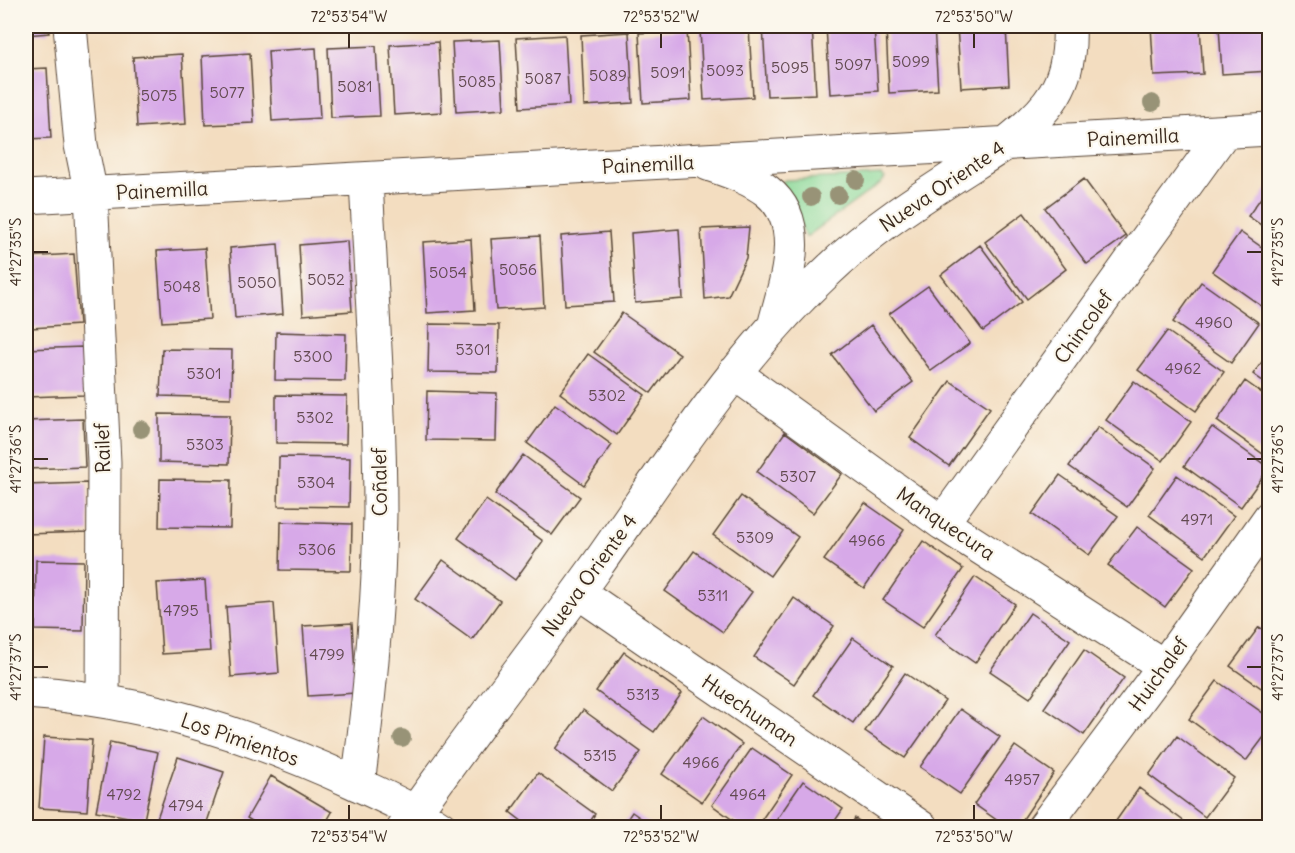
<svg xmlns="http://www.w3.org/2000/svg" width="1295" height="853" font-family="Delius,sans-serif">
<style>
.green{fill:#88d897;stroke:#62815a;stroke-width:1.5}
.building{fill:#d7a9e8}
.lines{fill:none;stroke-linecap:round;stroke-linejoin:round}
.minor-casing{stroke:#574536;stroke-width:35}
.minor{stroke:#fff;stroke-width:33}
.tree{fill:#989377}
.ticks{fill:none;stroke:#3b2a1e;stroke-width:2}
.labels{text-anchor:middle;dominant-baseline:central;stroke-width:4.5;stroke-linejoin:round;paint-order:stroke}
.number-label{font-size:16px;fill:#624a50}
.street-label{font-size:20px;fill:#3b2a1e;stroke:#fbf7ec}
.neatline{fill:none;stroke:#3b2a1e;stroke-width:2}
.ticks-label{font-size:15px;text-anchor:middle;fill:#3b2a1e}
</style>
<rect width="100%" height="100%" fill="#fbf7ec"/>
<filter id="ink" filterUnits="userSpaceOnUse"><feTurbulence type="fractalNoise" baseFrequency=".0167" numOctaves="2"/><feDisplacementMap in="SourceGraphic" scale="12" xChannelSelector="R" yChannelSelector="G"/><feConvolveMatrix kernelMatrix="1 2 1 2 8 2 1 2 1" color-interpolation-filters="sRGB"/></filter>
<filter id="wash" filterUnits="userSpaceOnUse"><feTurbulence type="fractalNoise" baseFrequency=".008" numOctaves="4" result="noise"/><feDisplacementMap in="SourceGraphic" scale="24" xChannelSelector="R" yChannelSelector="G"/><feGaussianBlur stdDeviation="1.35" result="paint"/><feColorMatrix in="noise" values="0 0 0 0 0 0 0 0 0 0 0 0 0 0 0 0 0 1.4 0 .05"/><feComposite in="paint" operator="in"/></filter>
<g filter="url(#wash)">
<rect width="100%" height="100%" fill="#f3ddc0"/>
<path class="green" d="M 882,175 L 885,178 L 882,182 L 806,237 L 781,183 L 785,180 Z"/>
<g id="blocks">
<path class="building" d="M 26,26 L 48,26 L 49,33 L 26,35 Z
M 763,26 L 812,26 L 816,94 L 767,96 Z
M 826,26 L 874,26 L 878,91 L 830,94 Z
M 886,26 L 934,26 L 938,90 L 889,93 Z
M 957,26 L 1006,26 L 1009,85 L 961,88 Z
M 1151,26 L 1200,26 L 1203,74 L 1154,76 Z
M 1219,26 L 1267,26 L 1270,71 L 1222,74 Z
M 749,27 L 753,97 L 704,100 L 700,30 Z
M 687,30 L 691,100 L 643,103 L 639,33 Z
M 629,32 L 633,103 L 584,106 L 581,35 Z
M 565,35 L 569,105 L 520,108 L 516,38 Z
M 500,40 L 504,109 L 456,112 L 452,42 Z
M 438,42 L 442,112 L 394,115 L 390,45 Z
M 376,46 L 380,116 L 331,118 L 328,48 Z
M 316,48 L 320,118 L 272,121 L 268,51 Z
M 250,53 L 254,123 L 205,125 L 202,56 Z
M 182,54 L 186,124 L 137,127 L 133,57 Z
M 47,68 L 51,138 L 26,139 L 26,69 Z
M 1084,179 L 1126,236 L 1087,264 L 1045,208 Z
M 1270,185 L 1270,231 L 1248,216 Z
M 1024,213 L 1066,269 L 1027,299 L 985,242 Z
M 749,227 L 746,258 L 728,296 L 705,299 L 701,229 Z
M 679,229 L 683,299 L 635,303 L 631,233 Z
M 609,232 L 614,302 L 565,305 L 561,236 Z
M 1240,232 L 1270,253 L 1270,312 L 1212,271 Z
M 540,236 L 544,307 L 496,310 L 491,239 Z
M 471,239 L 475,310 L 427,313 L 423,242 Z
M 347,241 L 352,311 L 303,315 L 299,245 Z
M 278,244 L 283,314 L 235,318 L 230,248 Z
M 980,245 L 1022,302 L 983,331 L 941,275 Z
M 205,248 L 210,319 L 162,322 L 157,251 Z
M 74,254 L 79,325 L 31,328 L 26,257 Z
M 1201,282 L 1259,323 L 1231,363 L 1173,322 Z
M 928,286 L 970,343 L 931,371 L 889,314 Z
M 622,313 L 680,354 L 651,393 L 594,352 Z
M 429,324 L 499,325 L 498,373 L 428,372 Z
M 871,325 L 913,382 L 874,411 L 832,355 Z
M 1167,331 L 1224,372 L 1196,411 L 1138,370 Z
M 276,332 L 346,334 L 345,381 L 275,380 Z
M 83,347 L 85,395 L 26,397 L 26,349 Z
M 162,349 L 232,350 L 231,398 L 160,396 Z
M 1270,351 L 1270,386 L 1253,374 Z
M 588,354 L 645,395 L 617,435 L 560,393 Z
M 950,381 L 990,408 L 949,466 L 910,438 Z
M 1134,381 L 1191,422 L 1163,461 L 1106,420 Z
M 1245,381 L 1270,399 L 1270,459 L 1217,421 Z
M 427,391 L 497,393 L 496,441 L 426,440 Z
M 276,395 L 347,396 L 346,444 L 276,443 Z
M 555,404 L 612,445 L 584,485 L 527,443 Z
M 159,414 L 230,415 L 229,464 L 159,462 Z
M 83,419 L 85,467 L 26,469 L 26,421 Z
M 1098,427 L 1155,468 L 1127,507 L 1069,466 Z
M 1212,427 L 1269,468 L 1241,507 L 1184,466 Z
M 785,432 L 842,474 L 813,513 L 757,472 Z
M 523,455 L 580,497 L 552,535 L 495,494 Z
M 279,457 L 350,458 L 349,507 L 278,506 Z
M 1060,475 L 1118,516 L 1089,555 L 1032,514 Z
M 1177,475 L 1234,516 L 1205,556 L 1149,515 Z
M 160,479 L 231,480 L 230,528 L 159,527 Z
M 87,483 L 89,532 L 26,534 L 26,485 Z
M 741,496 L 798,537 L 770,576 L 713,535 Z
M 486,500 L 543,541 L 515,580 L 458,538 Z
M 865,503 L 904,530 L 864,588 L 824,560 Z
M 281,522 L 352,524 L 351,571 L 280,570 Z
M 1137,527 L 1194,568 L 1165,607 L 1108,565 Z
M 923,541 L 963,569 L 923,627 L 883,600 Z
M 694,551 L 752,592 L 723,632 L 665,591 Z
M 36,560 L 84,561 L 83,631 L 35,630 Z
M 443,560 L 500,601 L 472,640 L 415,599 Z
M 975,577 L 1015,604 L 975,663 L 935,635 Z
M 205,580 L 210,651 L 162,654 L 157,583 Z
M 794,598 L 834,626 L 794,684 L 754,657 Z
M 274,603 L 279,673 L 231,677 L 226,607 Z
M 1030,613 L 1070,640 L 1030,698 L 990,671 Z
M 352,623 L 356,693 L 308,696 L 303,626 Z
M 1259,627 L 1270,634 L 1270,694 L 1230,666 Z
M 853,638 L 893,666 L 853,723 L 813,695 Z
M 1084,650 L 1124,678 L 1084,735 L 1044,708 Z
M 624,652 L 682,693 L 654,732 L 596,691 Z
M 905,673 L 945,701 L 905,758 L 865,731 Z
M 1217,681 L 1270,718 L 1270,729 L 1246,761 L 1189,719 Z
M 960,709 L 1000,737 L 960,794 L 920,767 Z
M 583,710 L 641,752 L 612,791 L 555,749 Z
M 703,716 L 742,744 L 702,802 L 662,774 Z
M 1177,736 L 1234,778 L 1205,817 L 1149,775 Z
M 44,737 L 92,740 L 87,811 L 39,808 Z
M 110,742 L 158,752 L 144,820 L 96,811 Z
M 1015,746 L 1054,773 L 1017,828 L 1008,828 L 974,804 Z
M 752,748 L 792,775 L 756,828 L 744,828 L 712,805 Z
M 178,757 L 224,772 L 205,828 L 166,828 L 155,824 Z
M 538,773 L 595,814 L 586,828 L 531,828 L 510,812 Z
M 271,776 L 332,812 L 323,828 L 263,828 L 247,818 Z
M 803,781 L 843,809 L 830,828 L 771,828 Z
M 1139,788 L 1193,828 L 1111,828 Z
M 632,812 L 655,828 L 621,828 Z
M 855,818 L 869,828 L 849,828 Z"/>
</g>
</g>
<g filter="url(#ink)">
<use href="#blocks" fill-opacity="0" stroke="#574536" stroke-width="1.5"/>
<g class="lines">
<g class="minor-casing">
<path id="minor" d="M 70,26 L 81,145 L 91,194 L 104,462 L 103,701
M 708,164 C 728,171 750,178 767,191 C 808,223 785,283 775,323
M 26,197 L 1270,129
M 734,373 L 942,523 L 1164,666
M 942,523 L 1224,132
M 578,592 L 922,828
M 26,692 C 140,699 249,734 353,782 C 383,796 413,809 441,828
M 358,784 C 370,694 379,603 380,512 C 380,401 371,290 366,179
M 404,828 C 465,740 531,657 593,571 C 667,467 735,357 829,270 C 881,220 945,183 1005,144 C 1049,110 1072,84 1069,26
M 1043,828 L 1164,666 L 1270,517"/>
</g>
<use href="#minor" class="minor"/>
</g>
<g class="tree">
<circle cx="1152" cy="103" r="9"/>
<circle cx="856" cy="180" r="9"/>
<circle cx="838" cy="195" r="9"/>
<circle cx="811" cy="197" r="9"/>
<circle cx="141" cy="429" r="9"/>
<circle cx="402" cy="738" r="9"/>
</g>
</g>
<path class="ticks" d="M 349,33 L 349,48M 661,33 L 661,48M 974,33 L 974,48M 33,252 L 48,252M 1247,252 L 1262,252M 33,459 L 48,459M 1247,459 L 1262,459M 33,667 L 48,667M 1247,667 L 1262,667M 349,805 L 349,820M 661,805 L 661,820M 974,805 L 974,820"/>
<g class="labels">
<g class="number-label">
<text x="911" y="61">5099</text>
<text x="853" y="64">5097</text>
<text x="790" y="67">5095</text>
<text x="725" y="70">5093</text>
<text x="668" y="72">5091</text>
<text x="608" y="75">5089</text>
<text x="543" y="78">5087</text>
<text x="477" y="81">5085</text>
<text x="355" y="86">5081</text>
<text x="227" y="92">5077</text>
<text x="159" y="95">5075</text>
<text x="518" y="269">5056</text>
<text x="448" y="272">5054</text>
<text x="326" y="279">5052</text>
<text x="257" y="282">5050</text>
<text x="182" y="286">5048</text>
<text x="1214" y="322">4960</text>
<text x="473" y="349">5301</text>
<text x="313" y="356">5300</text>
<text x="1183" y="368">4962</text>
<text x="204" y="373">5301</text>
<text x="607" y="395">5302</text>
<text x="315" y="417">5302</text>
<text x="205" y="444">5303</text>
<text x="798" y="476">5307</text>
<text x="316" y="482">5304</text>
<text x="1197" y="519">4971</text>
<text x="755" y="537">5309</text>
<text x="867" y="540">4966</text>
<text x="317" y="549">5306</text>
<text x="713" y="595">5311</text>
<text x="181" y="610">4795</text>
<text x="327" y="654">4799</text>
<text x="643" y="694">5313</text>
<text x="600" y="755">5315</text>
<text x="701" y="762">4966</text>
<text x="1022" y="779">4957</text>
<text x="124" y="794">4792</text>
<text x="748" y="794">4964</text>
<text x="186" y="805">4794</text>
</g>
<g class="street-label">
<text transform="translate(1133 137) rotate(-3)">Painemilla</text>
<text transform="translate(648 164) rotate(-3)">Painemilla</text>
<text transform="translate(942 186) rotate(-34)">Nueva Oriente 4</text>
<text transform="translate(162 190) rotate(-3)">Painemilla</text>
<text transform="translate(1083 327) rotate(-54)">Chincolef</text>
<text transform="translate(102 448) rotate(-92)">Railef</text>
<text transform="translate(379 482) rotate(-91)">Coñalef</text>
<text transform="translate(946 523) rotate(34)">Manquecura</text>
<text transform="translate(589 575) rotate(-54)">Nueva Oriente 4</text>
<text transform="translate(1158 674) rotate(-54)">Huichalef</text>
<text transform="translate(750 710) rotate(34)">Huechuman</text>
<text transform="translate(240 739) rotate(19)">Los Pimientos</text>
</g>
</g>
<rect width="1295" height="853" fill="none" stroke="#fbf7ec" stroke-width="66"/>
<rect x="33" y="33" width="1229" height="787" class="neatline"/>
<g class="ticks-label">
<text x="349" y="22">72°53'54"W</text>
<text x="661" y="22">72°53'52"W</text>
<text x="974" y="22">72°53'50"W</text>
<text transform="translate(16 252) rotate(-90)" y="5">41°27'35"S</text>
<text transform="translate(1278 252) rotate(-90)" y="5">41°27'35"S</text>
<text transform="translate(16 459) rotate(-90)" y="5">41°27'36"S</text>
<text transform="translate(1278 459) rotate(-90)" y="5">41°27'36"S</text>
<text transform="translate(16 667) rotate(-90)" y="5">41°27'37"S</text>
<text transform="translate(1278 667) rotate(-90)" y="5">41°27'37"S</text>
<text x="349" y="842">72°53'54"W</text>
<text x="661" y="842">72°53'52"W</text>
<text x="974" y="842">72°53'50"W</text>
</g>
</svg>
